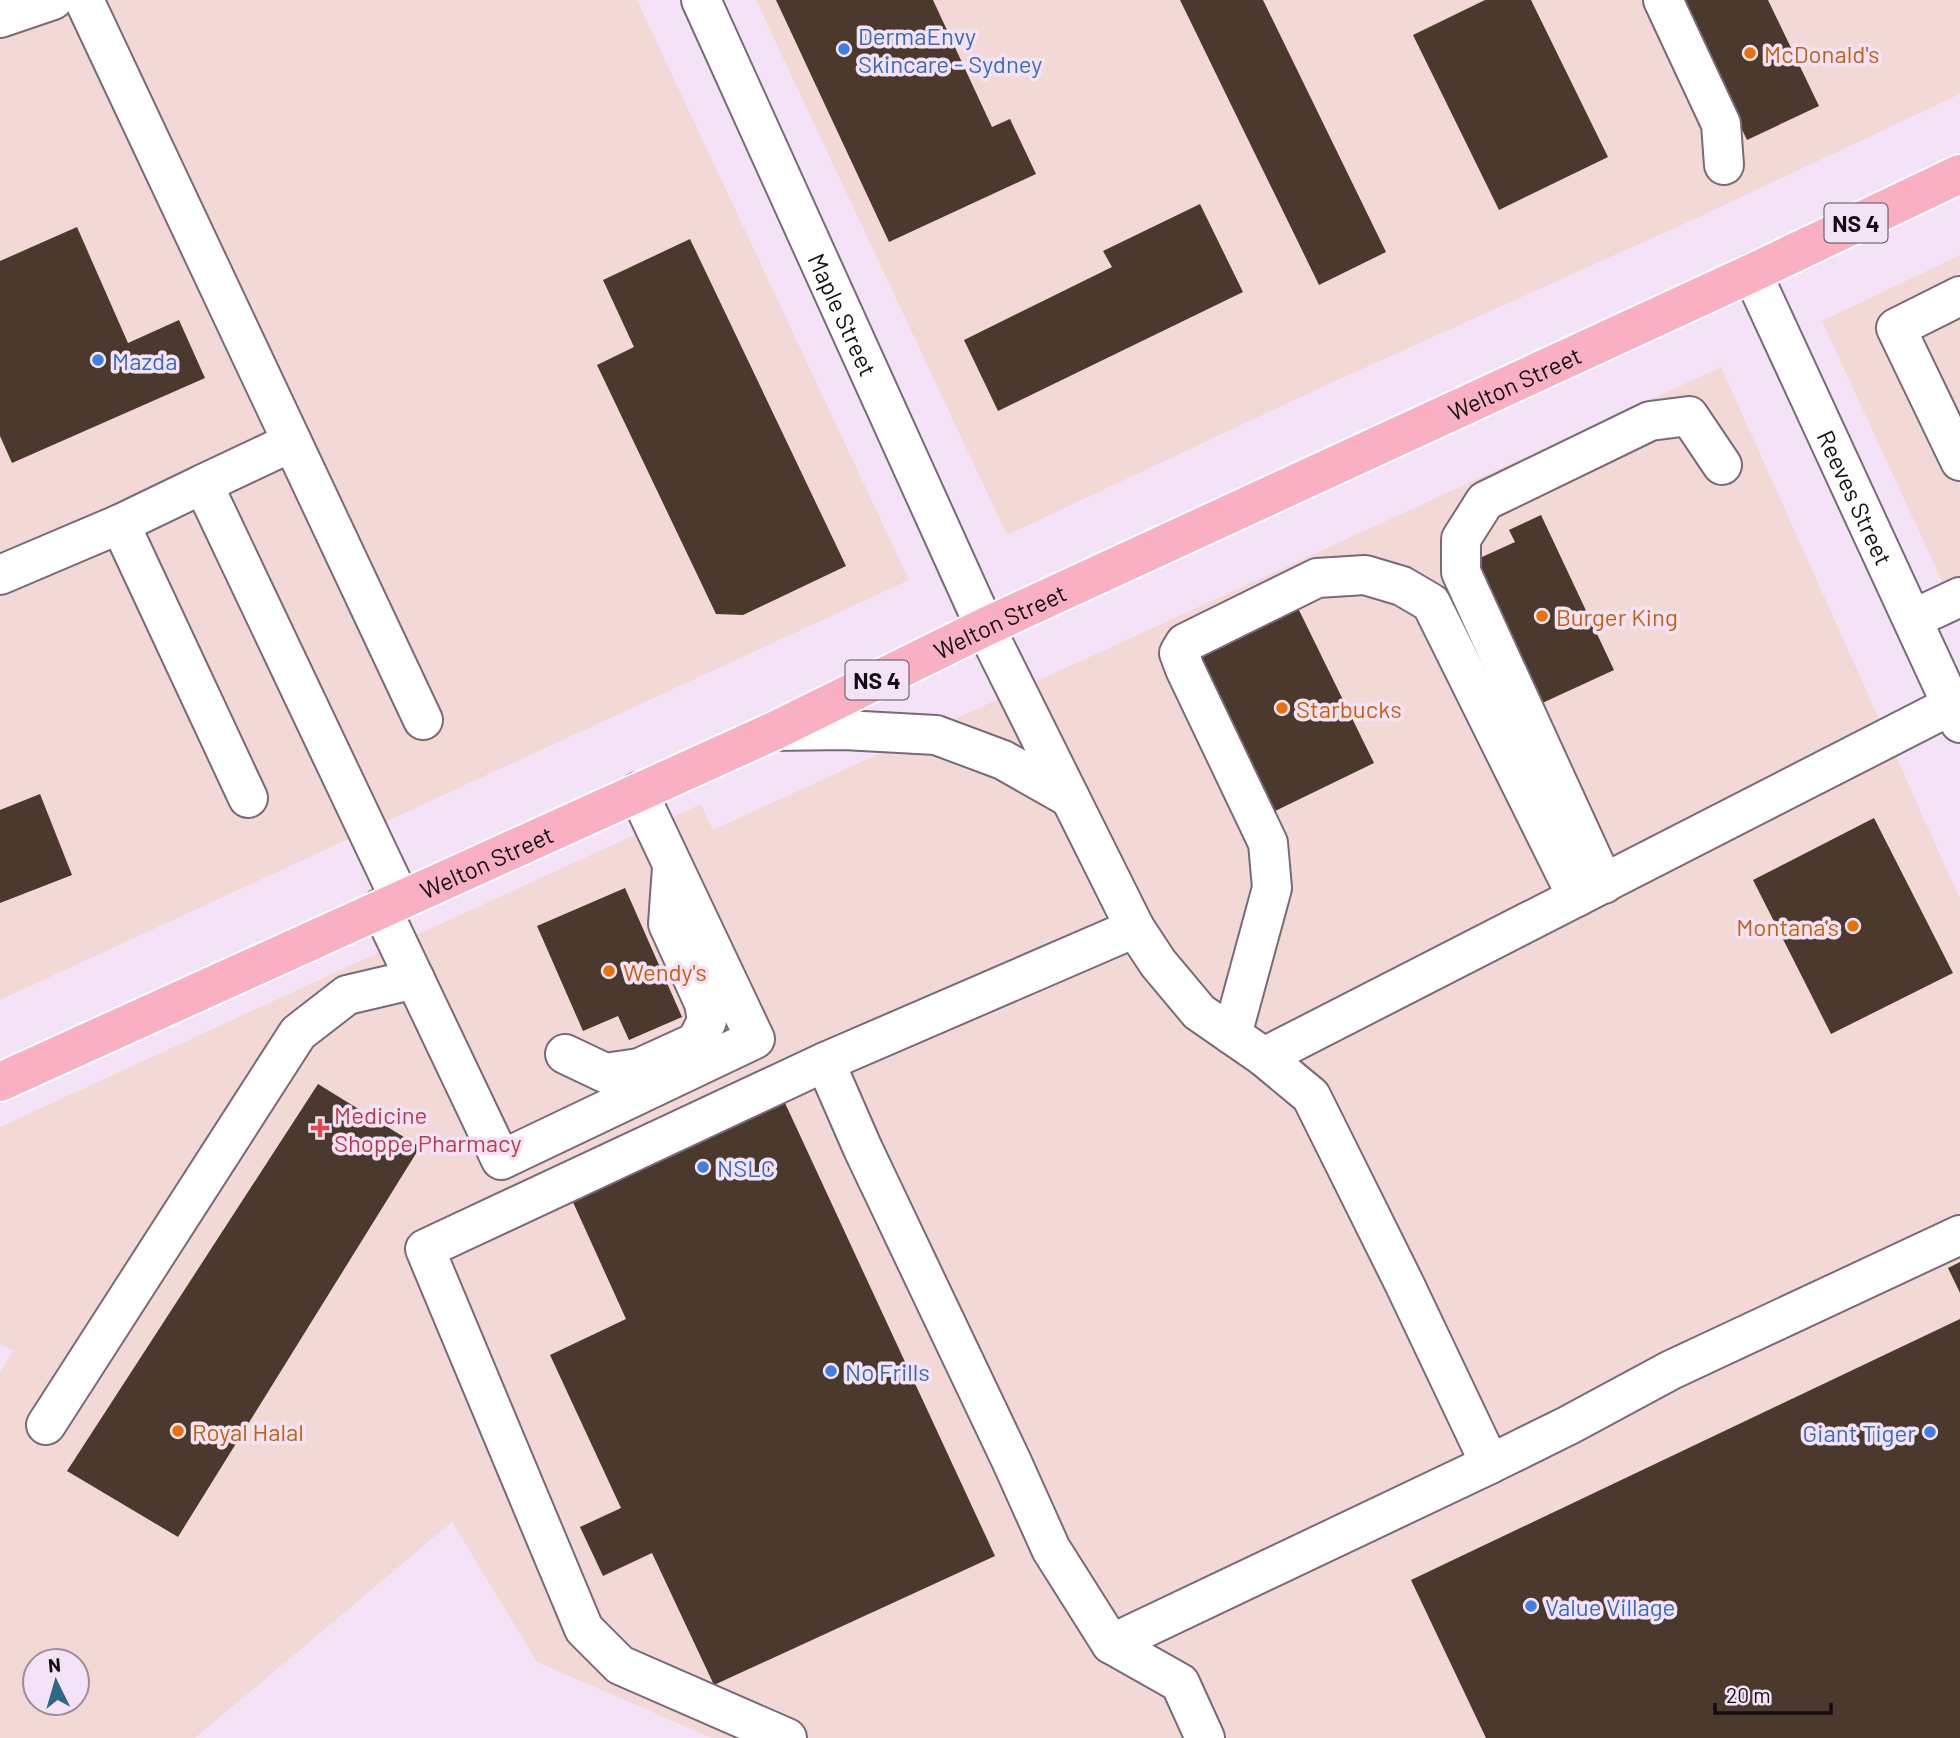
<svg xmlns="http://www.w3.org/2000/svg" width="1960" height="1738" font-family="Barlow,sans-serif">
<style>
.commercial{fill:#f3d9d6;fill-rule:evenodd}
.building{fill:#4a392c}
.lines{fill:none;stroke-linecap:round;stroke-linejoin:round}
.minor-casing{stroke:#79697b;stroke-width:42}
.major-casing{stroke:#fff;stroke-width:42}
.minor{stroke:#fff;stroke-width:38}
.major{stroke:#f8b0c2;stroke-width:38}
.shop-dot{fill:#3f7fe0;stroke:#f4e3f7;stroke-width:2.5}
.food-dot{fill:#e8710a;stroke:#f4e3f7;stroke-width:2.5}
.health-dot{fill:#e0444e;stroke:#f4e3f7;stroke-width:2.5}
.labels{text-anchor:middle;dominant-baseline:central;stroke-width:7;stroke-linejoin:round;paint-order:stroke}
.shield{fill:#f4e3f7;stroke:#564d57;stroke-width:2}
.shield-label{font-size:23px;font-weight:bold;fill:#130d13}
.shop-label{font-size:24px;fill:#366cbe;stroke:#f4e3f7;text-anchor:start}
.food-label{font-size:24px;fill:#c56008;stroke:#f4e3f7;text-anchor:start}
.street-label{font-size:24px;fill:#130d13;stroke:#f4e3f7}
.health-label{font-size:24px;fill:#be3a42;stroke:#f4e3f7;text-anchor:start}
</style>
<rect width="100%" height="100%" fill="#f4e3f7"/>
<path class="commercial" d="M 0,0 L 637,0 L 909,580 L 0,1000 Z
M 756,0 L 1960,0 L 1960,94 L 1688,222 L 1320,388 L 1007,535 Z
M 1960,255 L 1960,620 L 1822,321 Z
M 1721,367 L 1960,899 L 1960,1738 L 712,1738 L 537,1662 L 452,1522 L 195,1738 L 0,1738 L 0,1372 L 13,1351 L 0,1343 L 0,1127 L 701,804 L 713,830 ZM 35,1661 L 77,1661 L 77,1703 L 35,1703 Z"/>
<path class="building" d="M 776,0 L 933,0 L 992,127 L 1010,119 L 1036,174 L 889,242 Z
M 1180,0 L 1263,0 L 1386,252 L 1319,285 Z
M 1485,0 L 1531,0 L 1608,157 L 1499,210 L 1413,35 Z
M 1680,0 L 1768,0 L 1819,106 L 1747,140 Z
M 1200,204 L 1243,292 L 998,411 L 964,340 L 1112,267 L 1103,251 Z
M 77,227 L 128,343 L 179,320 L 205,378 L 12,463 L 0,436 L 0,261 Z
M 690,239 L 846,566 L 743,615 L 716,614 L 597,365 L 634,347 L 603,280 Z
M 1541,515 L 1614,670 L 1538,705 L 1471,562 L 1515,542 L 1509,530 Z
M 1295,602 L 1374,763 L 1269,814 L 1190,653 Z
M 40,794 L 72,875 L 0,903 L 0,810 Z
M 1874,818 L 1953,973 L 1831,1034 L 1753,880 Z
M 625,888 L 682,1017 L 629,1040 L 618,1016 L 583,1031 L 537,926 Z
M 318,1084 L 420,1147 L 178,1537 L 67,1471 Z
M 785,1103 L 995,1556 L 714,1685 L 652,1553 L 603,1576 L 580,1527 L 621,1508 L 550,1355 L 626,1319 L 572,1200 Z
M 1960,1262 L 1960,1293 L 1948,1268 Z
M 1960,1319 L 1960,1738 L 1486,1738 L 1411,1580 Z"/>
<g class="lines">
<g class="minor-casing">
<g id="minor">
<path d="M 84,0 L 423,720"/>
<path id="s1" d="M 701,0 L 985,627 L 1135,928 L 1158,963 L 1199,1012 L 1264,1057 L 1952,705"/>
<path d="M 1663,0 L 1721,124 L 1724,165"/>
<path d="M 0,18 L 53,0"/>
<path id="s2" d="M 1752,273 L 1960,723"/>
<path d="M 1960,296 L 1896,328 L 1960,461"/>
<path d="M 203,484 L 292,442"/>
<path d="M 120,524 L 248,798"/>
<path d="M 0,575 L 120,524 L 203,484 L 400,899"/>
<path d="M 1913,619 L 1960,597"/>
<path d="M 774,731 L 844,730 L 936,735 L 1003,760 L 1070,798"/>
<path d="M 1604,884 L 1461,572 L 1461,539 L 1485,501 L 1650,421 L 1689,416 L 1722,465"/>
<path d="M 381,908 L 501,1160 L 755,1039 L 638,792"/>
<path d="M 1232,1035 L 1272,888 L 1268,843 L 1185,669 L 1179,653 L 1185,643 L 1317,578 L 1365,575 L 1402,586 L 1431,603 L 1577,897"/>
<path d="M 565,1054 L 605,1073 L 639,1068 L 696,1042 L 707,1021 L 704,1003 L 668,924 L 672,867"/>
<path d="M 1264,1057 L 1311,1096 L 1404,1283 L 1490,1464 L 1569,1425 L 1671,1370 L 1960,1235"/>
<path d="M 825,1062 L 1135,928"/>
<path d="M 46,1425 L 298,1033 L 347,995 L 415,979"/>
<path d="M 1111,1644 L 1180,1683 L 1205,1738"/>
<path d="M 787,1738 L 620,1665 L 584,1629 L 425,1249 L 825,1062 L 863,1149 L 1011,1460 L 1051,1549 L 1111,1644 L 1490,1464"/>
</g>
</g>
<g class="major-casing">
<g id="major">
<path id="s3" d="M 0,1082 L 774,731 L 985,627 L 1752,273 L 1960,174"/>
</g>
</g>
<use href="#minor" class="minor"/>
<use href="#major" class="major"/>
</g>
<g class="shop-dot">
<circle cx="844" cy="49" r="7"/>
<circle cx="98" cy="360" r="7"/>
<circle cx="703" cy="1167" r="7"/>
<circle cx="831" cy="1371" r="7"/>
<circle cx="1930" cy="1432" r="7"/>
<circle cx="1531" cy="1606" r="7"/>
</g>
<g class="food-dot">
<circle cx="1750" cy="53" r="7"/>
<circle cx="1542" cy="616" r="7"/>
<circle cx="1282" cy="708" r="7"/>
<circle cx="1853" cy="926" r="7"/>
<circle cx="609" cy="971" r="7"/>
<circle cx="178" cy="1431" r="7"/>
</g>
<path class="health-dot" d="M316.5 1117.5h7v7h7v7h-7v7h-7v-7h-7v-7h7z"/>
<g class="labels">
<g class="shield">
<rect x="1824.5" y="203.5" width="63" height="39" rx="5"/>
<rect x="845.5" y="660.5" width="63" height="39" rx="5"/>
</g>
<g class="shield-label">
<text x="1856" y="223">NS 4</text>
<text x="877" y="680">NS 4</text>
</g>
<g class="shop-label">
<text x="858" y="35">DermaEnvy<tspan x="858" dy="28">Skincare - Sydney</tspan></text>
<text x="112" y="360">Mazda</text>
<text x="717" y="1167">NSLC</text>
<text x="845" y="1371">No Frills</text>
<text x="1916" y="1432" text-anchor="end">Giant Tiger</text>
<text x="1545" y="1606">Value Village</text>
</g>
<g class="food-label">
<text x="1764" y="53">McDonald's</text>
<text x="1556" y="616">Burger King</text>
<text x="1296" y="708">Starbucks</text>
<text x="1839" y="926" text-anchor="end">Montana's</text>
<text x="623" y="971">Wendy's</text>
<text x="192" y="1431">Royal Halal</text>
</g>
<g class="street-label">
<text stroke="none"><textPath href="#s1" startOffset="345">Maple Street</textPath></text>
<text stroke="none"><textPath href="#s3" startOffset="1668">Welton Street</textPath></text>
<text stroke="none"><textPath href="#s2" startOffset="247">Reeves Street</textPath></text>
<text stroke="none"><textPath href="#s3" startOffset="1101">Welton Street</textPath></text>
<text stroke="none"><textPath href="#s3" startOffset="534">Welton Street</textPath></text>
</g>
<g class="health-label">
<text x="334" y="1114">Medicine<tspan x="334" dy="28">Shoppe Pharmacy</tspan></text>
</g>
</g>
<g transform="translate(56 1682) rotate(355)"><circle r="33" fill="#f4e3f7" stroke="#9a8d9c" stroke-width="2"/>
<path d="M0-5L12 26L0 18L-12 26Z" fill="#2d6980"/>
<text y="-10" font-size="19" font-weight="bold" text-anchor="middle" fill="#130d13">N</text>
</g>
<path d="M1715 1703v10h116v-10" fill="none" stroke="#130d13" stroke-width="3.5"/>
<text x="1726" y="1703" font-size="21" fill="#130d13" stroke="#f4e3f7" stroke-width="5" paint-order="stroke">20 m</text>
</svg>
